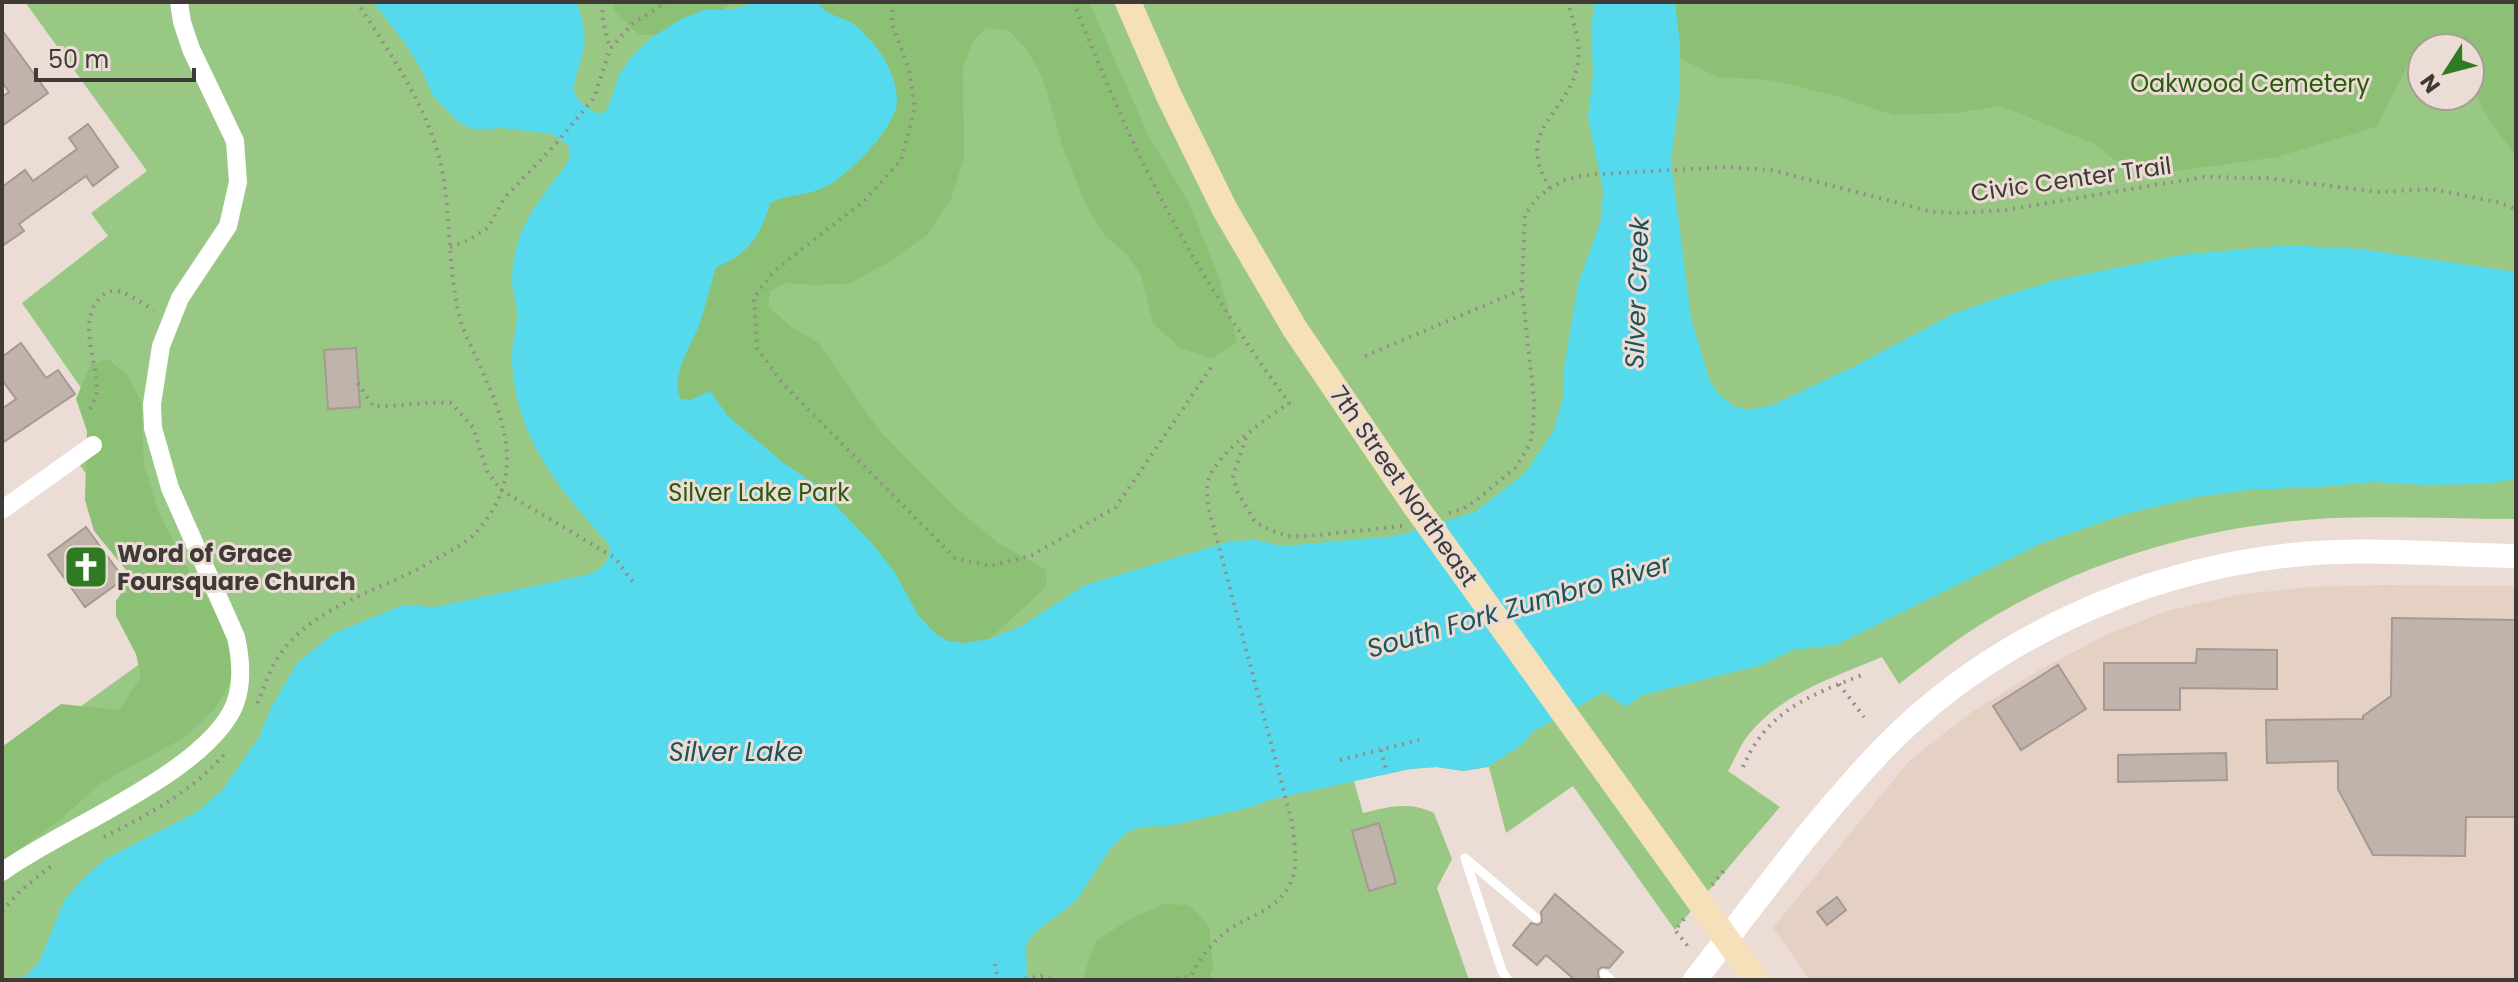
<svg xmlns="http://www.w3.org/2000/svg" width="2518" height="982" font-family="Poppins,sans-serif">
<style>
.built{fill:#e5d0c4}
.green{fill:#98c884;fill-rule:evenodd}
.forest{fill:#8cc075}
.water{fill:#54daec}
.building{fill:#c0b3ac;stroke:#a69992;stroke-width:2}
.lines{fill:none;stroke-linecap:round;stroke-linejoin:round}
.path{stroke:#968c87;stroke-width:4;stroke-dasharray:2 6;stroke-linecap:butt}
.service{stroke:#fff;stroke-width:9}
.minor{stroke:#fff;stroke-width:18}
.tertiary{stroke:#fff;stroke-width:24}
.secondary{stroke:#f5e0b9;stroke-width:26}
.labels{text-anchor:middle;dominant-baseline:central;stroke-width:6;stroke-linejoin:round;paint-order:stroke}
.park-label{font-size:24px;fill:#2a5a0b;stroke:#ebddd5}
.street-label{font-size:24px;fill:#403a37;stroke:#ebddd5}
.poi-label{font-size:24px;font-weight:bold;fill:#403a37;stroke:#ebddd5;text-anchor:start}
.water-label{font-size:26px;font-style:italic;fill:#1b545b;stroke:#ebddd5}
</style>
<rect width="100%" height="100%" fill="#ebddd5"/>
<path class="built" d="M 2384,585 L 2516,586 L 2516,980 L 1810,980 L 1773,928 L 1910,760 L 1972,712 L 2041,669 L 2106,635 L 2170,610 L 2237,595 L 2308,587 Z"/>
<path class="green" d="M 25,2 L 2516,2 L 2516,519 C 2455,519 2395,516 2334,518 C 2204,524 2071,563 1963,636 C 1941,651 1920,668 1899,684 L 1882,657 C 1834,677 1783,693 1749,734 C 1740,745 1735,759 1728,771 L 1780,807 L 1675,930 L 1573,786 L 1506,833 L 1489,767 L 1464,771 L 1436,767 L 1410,769 L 1354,781 L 1363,813 C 1388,807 1409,801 1434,813 L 1452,859 L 1437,888 L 1469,980 L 2,980 L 2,763 L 191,627 L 75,458 L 111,431 L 22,303 L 108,236 L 91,213 L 147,171 ZM 2422,48 L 2470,48 L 2470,96 L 2422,96 Z"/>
<path class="forest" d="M 613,2 L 733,2 C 696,29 686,36 639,35 L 614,11 Z
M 807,2 L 1089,2 L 1150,139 L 1187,199 L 1219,277 L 1237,341 L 1213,358 L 1180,348 L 1153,323 L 1141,275 L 1127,254 L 1106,237 L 1085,204 L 1062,145 L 1043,79 L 1027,50 L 1008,30 L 987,28 L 973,41 L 963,68 L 964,158 L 951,199 L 927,235 L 892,260 L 851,283 L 814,285 L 785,283 L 770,292 L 768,306 L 791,327 L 819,343 L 878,429 L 955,507 L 998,543 L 1047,570 L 1046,587 L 972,655 L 944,648 L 690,432 L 670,379 Z
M 1658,2 L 2516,2 L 2516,156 C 2487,116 2470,100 2470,48 L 2422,48 L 2422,54 L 2411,58 L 2376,127 L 2277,157 L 2162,173 L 2125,168 L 2093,143 L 2001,106 L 1954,113 L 1894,115 L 1830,94 L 1769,80 L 1718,77 L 1667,52 Z
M 108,359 L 129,377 L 141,402 L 144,464 L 158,511 L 191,575 L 219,618 L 231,653 L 232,679 L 215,709 L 185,737 L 101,783 L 61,819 L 2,862 L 2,747 L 61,704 L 119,710 L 141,677 L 136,654 L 116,616 L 116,601 L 128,583 L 126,570 L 94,531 L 85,500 L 87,431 L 76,399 L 90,365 Z
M 1163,904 L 1189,905 L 1209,926 L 1213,967 L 1209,980 L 1082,980 L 1096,941 L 1127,921 Z"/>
<path class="water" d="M 373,2 L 576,2 C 583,18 587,33 583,51 C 576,85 561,93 598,114 L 607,110 L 620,73 L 633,55 L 651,38 L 681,19 L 704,10 L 730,10 L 757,2 L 817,2 C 827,16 838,15 852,23 C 859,27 865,35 870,40 C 885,56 897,79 897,101 C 897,127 846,178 823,188 C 806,196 787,194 770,203 C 761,234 749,255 716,267 C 710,287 705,308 698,328 C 689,349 671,375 680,399 L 690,400 L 710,391 L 728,416 L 781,461 L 816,485 L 870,541 L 894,571 L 918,615 L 936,634 L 948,641 L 965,643 L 989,639 L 1020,627 L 1085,585 L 1231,541 L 1257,540 L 1282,546 L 1396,536 L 1475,512 L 1525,473 L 1554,430 L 1563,397 L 1564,368 L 1578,284 L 1601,220 L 1603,190 L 1588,117 L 1593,73 L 1591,27 L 1595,2 L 1675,2 L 1680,45 L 1680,92 L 1671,161 L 1691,318 L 1709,379 L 1718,393 L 1733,406 L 1749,410 L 1772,405 L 1853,367 L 1951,315 L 2000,297 L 2057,280 L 2180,255 L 2288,245 L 2360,249 L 2516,272 L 2516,479 L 2486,484 L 2424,485 L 2373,482 L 2318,487 L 2249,490 L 2197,497 L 2122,515 L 2040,544 L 1836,645 L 1793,650 L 1762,665 L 1643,695 L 1625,707 L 1604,692 L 1532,732 L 1523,744 L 1489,766 L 1464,771 L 1436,767 L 1410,769 L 1273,799 L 1248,808 L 1168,826 L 1140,827 L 1125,834 L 1111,848 L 1075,902 L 1034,933 L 1026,945 L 1027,980 L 15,980 L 28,974 L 39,962 L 65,899 L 83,879 L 105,859 L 197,812 L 223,789 L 259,737 L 272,706 L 297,663 L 334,633 L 403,605 L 435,607 L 590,574 C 603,567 610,561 610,546 C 560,489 517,442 512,362 C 511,347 517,329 517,314 C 517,301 511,289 512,277 C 515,226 537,204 566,165 L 570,156 L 569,146 L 552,134 L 502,128 L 475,130 L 458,122 L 433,96 L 421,69 L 405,43 Z"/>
<path class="building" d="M 2,30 L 48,93 L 2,126 L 2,97 L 9,92 L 2,82 Z
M 88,124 L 118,167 L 93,186 L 86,176 L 19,224 L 24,231 L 2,246 L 2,187 L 25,170 L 33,181 L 77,149 L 69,138 Z
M 21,343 L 46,378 L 58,370 L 75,394 L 2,443 L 2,409 L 16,399 L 2,380 L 2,357 Z
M 356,348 L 360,407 L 328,409 L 324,350 Z
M 86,527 L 124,579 L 85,607 L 48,555 Z
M 2392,618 L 2516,620 L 2516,817 L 2466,817 L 2465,856 L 2373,855 L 2338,789 L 2338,761 L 2267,763 L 2266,720 L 2363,719 L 2363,716 L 2391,696 Z
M 2197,649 L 2277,650 L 2277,689 L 2180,688 L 2180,710 L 2104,710 L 2104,663 L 2196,663 Z
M 2058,665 L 2086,709 L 2021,750 L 1993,706 Z
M 2226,753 L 2227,780 L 2118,782 L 2118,755 Z
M 1379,823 L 1396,883 L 1369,891 L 1352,831 Z
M 1555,894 L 1623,952 L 1609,968 L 1602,967 L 1598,970 L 1599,980 L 1575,980 L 1546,955 L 1537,965 L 1513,945 L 1531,923 L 1538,925 L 1542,922 L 1541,912 Z
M 1837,897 L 1846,910 L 1827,925 L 1817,912 Z"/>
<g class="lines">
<path class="path" d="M 602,2 L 603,21 L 610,49
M 893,2 L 892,24 L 909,69 L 915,108 L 901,160 L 865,200 L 774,271 L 754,298 L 757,348 L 783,384 L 955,558 L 991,566 L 1032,555 L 1116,507 L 1212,366
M 1073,2 C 1094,51 1113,100 1136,148 C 1178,237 1231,324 1289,403 C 1266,419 1216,453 1208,481 C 1206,488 1208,498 1208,506 L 1292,822 C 1294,840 1299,867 1290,884 C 1277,912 1244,916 1222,935 C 1208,947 1197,963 1189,980
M 1550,188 C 1512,127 1569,116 1578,63 C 1581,43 1573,22 1568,2
M 450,247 L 467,241 L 488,228 L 505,197 L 552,148 L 594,98 L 610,49 L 632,24 L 667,2
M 1365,356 L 1521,290
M 358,383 L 373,406 C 400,407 425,401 451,403 L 473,427 L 487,471 L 501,490 L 615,558 L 634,584
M 90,409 C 93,403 97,397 97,391 C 98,362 75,319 103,295 C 108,291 114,290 121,292 C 132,295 144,305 154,310
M 1246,438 L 1233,476 L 1237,491 L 1255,522 L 1270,530 L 1288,536 L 1309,536 L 1402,526
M 1449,513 L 1463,509 L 1479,498 L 1515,468 L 1530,444 L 1533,428 L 1534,400 L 1522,289 L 1525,215 L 1536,199 L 1550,188 L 1565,180 L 1585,175 L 1725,167 L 1771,170 L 1933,212 L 1960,213 L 2005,210 L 2204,177 L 2266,178 L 2379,192 L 2432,189 L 2497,202 L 2516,209
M 1839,684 L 1864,717
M 257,703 C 263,691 267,677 274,664 C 306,607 376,593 429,563 C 446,553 467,544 479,529 C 528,471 503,418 477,359 C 471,346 464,333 460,319 C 448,270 451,224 443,175 C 431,110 392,57 357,2
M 1381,750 L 1387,773
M 1340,760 L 1419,740
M 1743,767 C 1767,711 1808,696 1862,675
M 104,837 C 149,814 194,791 227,751
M 1712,885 L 1726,868
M 2,911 L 19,892 L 51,866
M 1684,919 L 1675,930 L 1691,950
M 995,964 L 998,980
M 1017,980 L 1043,976 L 1052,980
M 1169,980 L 1190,977"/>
<path class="service" d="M 1465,858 L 1502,971 L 1508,980
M 1465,858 L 1536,918
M 1604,974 L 1611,980"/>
<path class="minor" d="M 2,510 L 93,445
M 2,872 C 62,828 208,772 235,704 C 243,682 241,659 236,637 L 170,488 L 153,428 L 152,404 L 161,346 L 180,298 L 228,226 L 238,182 L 235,141 L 191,49 L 182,22 L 179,2"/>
<path class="tertiary" d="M 1695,980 C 1756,902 1814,821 1883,749 C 1989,640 2140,571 2292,555 C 2366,547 2441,555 2516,556"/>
<path class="secondary" d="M 1128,2 L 1169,96 L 1224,208 L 1295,329 L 1416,507 L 1756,980"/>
</g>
<defs>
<g id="church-square" transform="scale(2.3)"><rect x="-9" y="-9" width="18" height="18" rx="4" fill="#2f7b22" stroke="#ebddd5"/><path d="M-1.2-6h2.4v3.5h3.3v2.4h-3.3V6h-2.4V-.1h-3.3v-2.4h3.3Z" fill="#fff"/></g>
</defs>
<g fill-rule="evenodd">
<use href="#church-square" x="86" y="567"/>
</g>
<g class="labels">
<g class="park-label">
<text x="2250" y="83">Oakwood Cemetery</text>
<text x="759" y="492">Silver Lake Park</text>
</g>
<g class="street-label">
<text transform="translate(2071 179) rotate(-8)">Civic Center Trail</text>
<text transform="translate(1404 486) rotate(55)">7th Street Northeast</text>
</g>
<g class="poi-label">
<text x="117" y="553">Word of Grace<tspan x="117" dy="28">Foursquare Church</tspan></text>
</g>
<g class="water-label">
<text transform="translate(1637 293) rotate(-88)">Silver Creek</text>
<text transform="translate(1519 606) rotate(-16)">South Fork Zumbro River</text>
<text x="736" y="752">Silver Lake</text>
</g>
</g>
<rect width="2518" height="982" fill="none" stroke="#403a37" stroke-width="8"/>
<g transform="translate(2446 72) rotate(234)"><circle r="38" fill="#ebddd5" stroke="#a79c96" stroke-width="2"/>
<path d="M0-6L14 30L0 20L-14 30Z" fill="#2f7b22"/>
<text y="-12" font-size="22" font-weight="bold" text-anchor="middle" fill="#403a37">N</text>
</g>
<path d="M36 68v12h158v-12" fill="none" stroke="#403a37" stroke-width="4"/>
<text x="48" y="68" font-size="24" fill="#403a37" stroke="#ebddd5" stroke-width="6" paint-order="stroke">50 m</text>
</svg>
